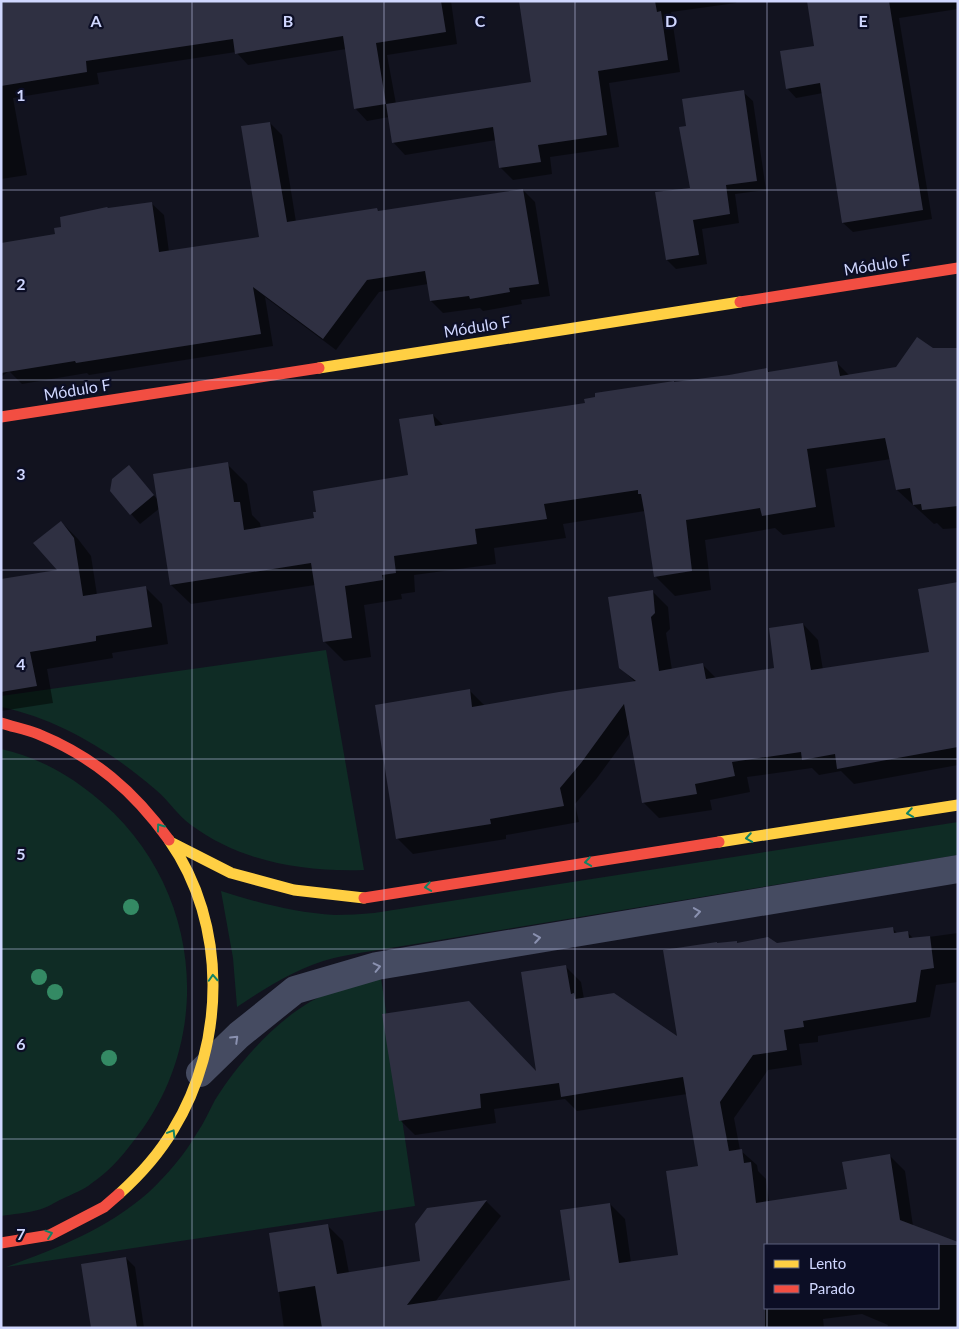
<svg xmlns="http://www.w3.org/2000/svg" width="959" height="1329" font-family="Lato,sans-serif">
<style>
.green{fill:#0f2c25}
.shadow{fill:#0007;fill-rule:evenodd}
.building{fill:#2f3042}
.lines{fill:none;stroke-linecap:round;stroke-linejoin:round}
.street{stroke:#454b61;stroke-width:28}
.slow{stroke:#ffcf43;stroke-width:11}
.jam{stroke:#f24e42;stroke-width:11}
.tree{fill:#348a64}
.oneway{stroke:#128264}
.oneway2{stroke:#8a91b0}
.grid{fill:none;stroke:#d0d7ff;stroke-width:1;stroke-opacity:0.55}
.labels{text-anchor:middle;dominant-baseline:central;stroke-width:4.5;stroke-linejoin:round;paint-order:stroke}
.street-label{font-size:16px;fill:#d0d7ff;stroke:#0c0e25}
.grid-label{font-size:16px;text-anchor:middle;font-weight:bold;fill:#d0d7ff;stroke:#0c0e25;stroke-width:4.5;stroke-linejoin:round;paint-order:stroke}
</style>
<rect width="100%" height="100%" fill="#12131f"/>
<path class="green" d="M 326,650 L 364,870 C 303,872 241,862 191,825 C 178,816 169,801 156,790 C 112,752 59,719 1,707 L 1,696 Z
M 1,749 C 34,756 66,773 92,794 C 201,879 219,1036 132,1143 C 121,1158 108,1172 92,1183 C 84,1190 72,1194 62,1199 C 55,1202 47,1208 38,1210 C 27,1213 13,1214 1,1216 Z
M 958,822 L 958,855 L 372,951 C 359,953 346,955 334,958 C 298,967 267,987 237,1007 L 233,958 L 221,891 C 259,903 295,913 335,915 C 348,915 361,914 374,913 Z
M 381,978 L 415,1206 L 6,1267 C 58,1248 107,1229 149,1192 C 167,1175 185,1154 197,1133 C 204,1123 209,1111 215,1100 C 240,1060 283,1012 326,994 C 343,986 363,983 381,978 Z"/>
<path class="shadow" d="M 1,1 L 451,1 L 457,44 L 387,55 L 396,104 L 532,83 L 529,1 L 737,1 L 736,3 L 671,12 L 680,72 L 609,83 L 619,147 L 550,157 L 552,174 L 513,180 L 500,167 L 496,140 L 405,155 L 393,142 L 389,117 L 367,121 L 355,108 L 346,49 L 248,65 L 236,52 L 97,73 L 99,84 L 13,98 L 27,175 L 1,179 Z
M 808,1 L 958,1 L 958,9 L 899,18 L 932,219 L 853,232 L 843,223 L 823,93 L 796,98 L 787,88 L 816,47 Z
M 743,92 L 753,101 L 766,190 L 735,194 L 739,223 L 702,229 L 707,264 L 676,269 L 667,260 L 691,189 L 687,127 Z
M 270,123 L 282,135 L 296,222 L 376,209 L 380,212 L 523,190 L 535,202 L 550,296 L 521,300 L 522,304 L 483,311 L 480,308 L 443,313 L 431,301 L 428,284 L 379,292 L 336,350 L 265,297 L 273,346 L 89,375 L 87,373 L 22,384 L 9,371 L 1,377 L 1,244 L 56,236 L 151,203 L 164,215 L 169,252 L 260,238 Z
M 932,349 L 958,350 L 958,528 L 943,529 L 937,523 L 934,524 L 897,490 L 891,459 L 826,469 L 835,527 L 783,535 L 775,528 L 705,540 L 711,590 L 675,596 L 655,576 L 645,511 L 563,524 L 566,538 L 494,548 L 496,564 L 414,575 L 415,592 L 401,594 L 402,599 L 364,605 L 371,657 L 344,661 L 324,641 L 315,585 L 191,604 L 171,585 L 160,508 L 140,524 L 111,491 L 129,467 L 158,500 L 227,464 L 247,484 L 252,515 L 260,523 L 261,529 L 316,519 L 409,476 L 433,415 L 444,426 L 586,404 L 675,384 L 767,369 L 770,373 L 837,363 L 850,376 L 896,368 Z
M 61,522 L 78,539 L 91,556 L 97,595 L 145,587 L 162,604 L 168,644 L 112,653 L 113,658 L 47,669 L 53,703 L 1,711 L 1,580 L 60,571 Z
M 958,583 L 958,765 L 854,784 L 841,771 L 819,775 L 812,768 L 747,777 L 750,792 L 710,800 L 712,810 L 659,818 L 643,802 L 630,733 L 597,778 L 575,804 L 579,822 L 506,835 L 506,839 L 413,854 L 397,838 L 469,690 L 485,706 L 636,683 L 620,667 L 652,591 L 668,607 L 670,629 L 666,633 L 672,670 L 703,665 L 716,678 L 776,669 L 803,624 L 818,640 L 823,670 L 930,653 Z
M 892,928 L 898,934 L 907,932 L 914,939 L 958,933 L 958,982 L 936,985 L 930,1017 L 818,1036 L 818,1042 L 799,1044 L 802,1065 L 768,1070 L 734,1118 L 740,1150 L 757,1165 L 758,1171 L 766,1179 L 769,1202 L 849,1190 L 890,1156 L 905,1171 L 913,1226 L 958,1243 L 958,1328 L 887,1328 L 888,1325 L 862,1314 L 823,1319 L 824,1328 L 284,1328 L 271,1234 L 328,1226 L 343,1241 L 349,1273 L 422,1262 L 486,1201 L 501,1216 L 435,1302 L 572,1281 L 610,1204 L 625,1219 L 631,1263 L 679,1256 L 699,1167 L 687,1094 L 577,1111 L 565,1099 L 494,1109 L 496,1123 L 415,1135 L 400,1120 L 538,1074 L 566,967 L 581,982 L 584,999 L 678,1039 L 736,942 L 738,944 L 777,945 ZM 765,1245 L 938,1245 L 938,1308 L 765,1308 Z
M 126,1258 L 135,1267 L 144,1328 L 92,1328 Z"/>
<path class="building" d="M 1,1 L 441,1 L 446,32 L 376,43 L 386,104 L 531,82 L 519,1 L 655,1 L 657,12 L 661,11 L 668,60 L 598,71 L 607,135 L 538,145 L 541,162 L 499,168 L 493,127 L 392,143 L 386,104 L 354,109 L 343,36 L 235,54 L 233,39 L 86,61 L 87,72 L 1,86 Z
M 807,1 L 889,1 L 923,210 L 842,223 L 820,83 L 786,89 L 780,51 L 814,46 Z
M 744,90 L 757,181 L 726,185 L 730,214 L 693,220 L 699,255 L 666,260 L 655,192 L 690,188 L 679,127 L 686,126 L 682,99 Z
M 270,122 L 287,222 L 377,208 L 378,211 L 523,189 L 539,284 L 509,288 L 510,292 L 470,299 L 469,296 L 430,301 L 425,271 L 367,280 L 323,339 L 253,287 L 261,334 L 76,363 L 75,361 L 1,373 L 1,243 L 55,234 L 54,228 L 61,227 L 60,217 L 107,207 L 108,208 L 152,202 L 159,252 L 259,237 L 241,126 Z
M 917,337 L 933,348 L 958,348 L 958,506 L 922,510 L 921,504 L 913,505 L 910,488 L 896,490 L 885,438 L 807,449 L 816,507 L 762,516 L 760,508 L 686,520 L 692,571 L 654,577 L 645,516 L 641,494 L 638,494 L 638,490 L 544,504 L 547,519 L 475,529 L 477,544 L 394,556 L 396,573 L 382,575 L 383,580 L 345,586 L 352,638 L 323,642 L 311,563 L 170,585 L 153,474 L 228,462 L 234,502 L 240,502 L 244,530 L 314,518 L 313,512 L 316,512 L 313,491 L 408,475 L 399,419 L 433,414 L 435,426 L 585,403 L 584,399 L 595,397 L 595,393 L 674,381 L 674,382 L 729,375 L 767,368 L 768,372 L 837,361 L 840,376 L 896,367 Z
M 129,465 L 154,495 L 130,515 L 110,491 L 112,479 Z
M 61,521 L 74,538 L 83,596 L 146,586 L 152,627 L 96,636 L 96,641 L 30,652 L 37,686 L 1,692 L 1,579 L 57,570 L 33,543 Z
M 958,582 L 958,747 L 837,769 L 835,754 L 802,760 L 801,752 L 732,762 L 735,776 L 695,784 L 697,794 L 642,803 L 624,704 L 581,763 L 560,788 L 564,806 L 490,819 L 491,824 L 396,839 L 375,705 L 470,689 L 472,707 L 559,692 L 636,681 L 619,668 L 608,597 L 653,590 L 655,613 L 651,617 L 659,671 L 703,663 L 706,679 L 774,668 L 769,628 L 803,623 L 811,670 L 929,652 L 918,589 Z
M 893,927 L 894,933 L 908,931 L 909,938 L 930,936 L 934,968 L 921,970 L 916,1002 L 803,1021 L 804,1027 L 784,1030 L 787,1050 L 753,1055 L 720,1102 L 729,1151 L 742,1149 L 744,1163 L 751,1162 L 756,1203 L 847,1189 L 842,1162 L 890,1154 L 900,1220 L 958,1242 L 958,1245 L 765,1245 L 765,1328 L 322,1328 L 315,1286 L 278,1292 L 269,1233 L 328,1224 L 337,1274 L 420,1261 L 415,1224 L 427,1208 L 487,1200 L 407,1305 L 570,1280 L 560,1210 L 610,1203 L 619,1263 L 678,1255 L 666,1171 L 698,1166 L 683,1077 L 561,1097 L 559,1083 L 480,1094 L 481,1108 L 399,1121 L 382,1014 L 469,1001 L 536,1071 L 521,972 L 566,965 L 571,994 L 574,993 L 575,999 L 614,993 L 677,1036 L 663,950 L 717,942 L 717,943 L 737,941 L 737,943 L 768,937 L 777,943 Z
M 126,1257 L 137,1328 L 91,1328 L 81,1264 Z"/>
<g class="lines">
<path class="street" d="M 200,1073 L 239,1035 L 295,990 L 377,966 L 958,869"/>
<path class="slow" d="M 319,368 L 740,302
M 719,842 L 958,805
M 172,843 L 231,873 L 294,890 L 364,898
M 119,1194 C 140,1175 159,1154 173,1130 C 226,1044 228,924 169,840"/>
<path class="jam" d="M 740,302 L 958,268
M 1,417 L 319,368
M 1,723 C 13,727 26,729 38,734 C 94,757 134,791 169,840
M 364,898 L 719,842
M 1,1243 L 50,1235 L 104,1207 L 119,1194"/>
</g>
<g class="tree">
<circle cx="131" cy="907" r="8"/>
<circle cx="39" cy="977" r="8"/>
<circle cx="55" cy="992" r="8"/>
<circle cx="109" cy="1058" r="8"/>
</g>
<defs><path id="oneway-chevron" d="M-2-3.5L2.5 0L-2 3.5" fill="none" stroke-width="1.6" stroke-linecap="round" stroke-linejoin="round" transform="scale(1.25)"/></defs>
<g class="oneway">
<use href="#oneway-chevron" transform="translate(910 813) rotate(171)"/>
<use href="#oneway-chevron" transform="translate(160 827) rotate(-126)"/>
<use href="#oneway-chevron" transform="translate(749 838) rotate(171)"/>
<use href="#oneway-chevron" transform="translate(588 862) rotate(171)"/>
<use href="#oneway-chevron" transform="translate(428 887) rotate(171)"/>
<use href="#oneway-chevron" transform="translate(213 978) rotate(-93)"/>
<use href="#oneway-chevron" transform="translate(172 1133) rotate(-59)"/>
<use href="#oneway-chevron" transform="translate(49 1234) rotate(-19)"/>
</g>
<g class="oneway2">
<use href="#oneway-chevron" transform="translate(697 912) rotate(-9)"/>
<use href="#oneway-chevron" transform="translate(537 938) rotate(-9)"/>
<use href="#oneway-chevron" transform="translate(377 967) rotate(-13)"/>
<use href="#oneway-chevron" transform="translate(235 1039) rotate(-44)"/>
</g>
<path class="grid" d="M 192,1 L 192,1328M 384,1 L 384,1328M 575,1 L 575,1328M 767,1 L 767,1245M 1,190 L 958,190M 1,380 L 958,380M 1,570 L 958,570M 1,759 L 958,759M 1,949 L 958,949M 1,1139 L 958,1139M 767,1308 L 767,1328"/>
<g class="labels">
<g class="street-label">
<text transform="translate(877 264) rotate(-9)">Módulo F</text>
<text transform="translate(477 326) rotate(-9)">Módulo F</text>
<text transform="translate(77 389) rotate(-9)">Módulo F</text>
</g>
</g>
<g class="grid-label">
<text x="96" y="27">A</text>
<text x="288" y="27">B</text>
<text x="480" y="27">C</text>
<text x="671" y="27">D</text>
<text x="863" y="27">E</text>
<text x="21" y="101">1</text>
<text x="21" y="290">2</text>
<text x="21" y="480">3</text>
<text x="21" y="670">4</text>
<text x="21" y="860">5</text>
<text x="21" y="1050">6</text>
<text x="21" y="1240">7</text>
</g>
<rect width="959" height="1329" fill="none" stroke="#d0d7ff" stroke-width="5"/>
<rect x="764" y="1244" width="175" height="65" fill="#0c0e25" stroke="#5a5e7c"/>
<rect x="774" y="1260" width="25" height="8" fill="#ffcf43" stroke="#5a5e7c"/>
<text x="809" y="1269" font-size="15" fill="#d0d7ff">Lento</text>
<rect x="774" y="1285" width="25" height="8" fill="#f24e42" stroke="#5a5e7c"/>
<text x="809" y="1294" font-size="15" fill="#d0d7ff">Parado</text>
</svg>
